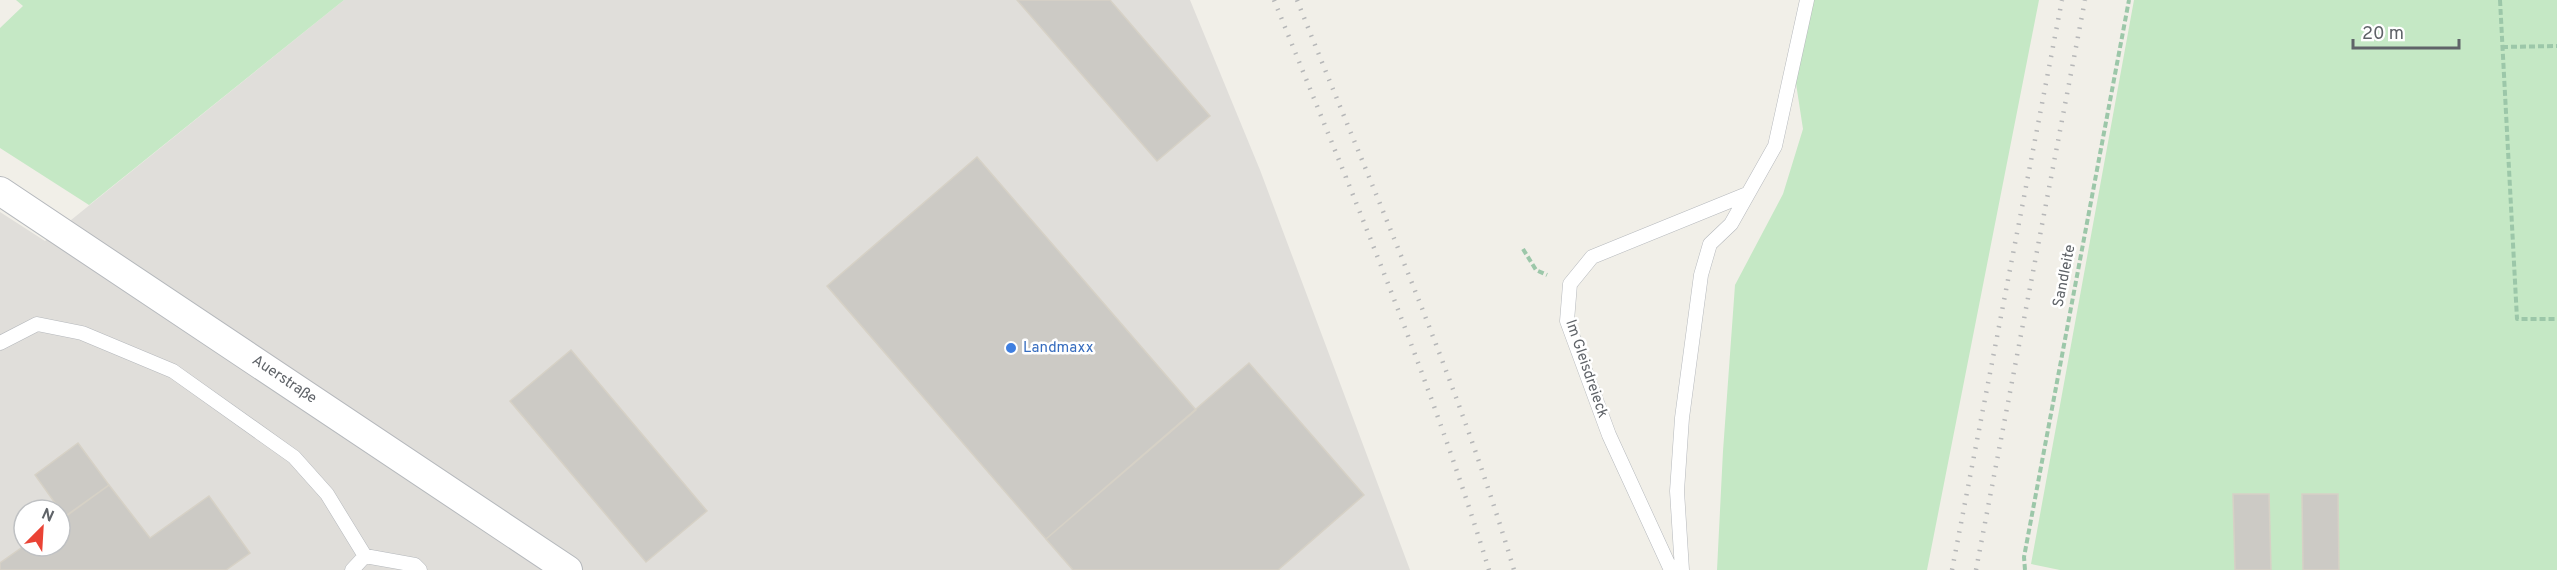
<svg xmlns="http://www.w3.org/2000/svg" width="2557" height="570" font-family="Overpass,sans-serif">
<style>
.industrial{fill:#e0deda;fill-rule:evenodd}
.green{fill:#c5e8c5}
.building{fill:#cccac5;stroke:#d6d1c6;stroke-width:1.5}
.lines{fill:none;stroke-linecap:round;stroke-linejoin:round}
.service-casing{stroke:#b5b8bc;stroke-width:15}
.minor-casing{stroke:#b5b8bc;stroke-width:30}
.path{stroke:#9cc7a9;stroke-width:4;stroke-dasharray:6 3;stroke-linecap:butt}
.service{stroke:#fff;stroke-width:14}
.minor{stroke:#fff;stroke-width:28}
.rail{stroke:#b6b7b8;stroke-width:4.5;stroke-dasharray:1.5 8;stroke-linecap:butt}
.shop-dot{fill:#3f7fe0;stroke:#fff;stroke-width:2}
.labels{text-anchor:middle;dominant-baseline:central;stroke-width:5;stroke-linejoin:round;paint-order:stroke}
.street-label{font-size:15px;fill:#5f6368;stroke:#fff}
.shop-label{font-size:15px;fill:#366cbe;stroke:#fff;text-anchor:start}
</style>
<rect width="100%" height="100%" fill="#f1efe8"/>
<path class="industrial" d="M 344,0 L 1190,0 L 1260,170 L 1410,570 L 0,570 L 0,212 L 45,241 ZM 24,510 L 60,510 L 60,546 L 24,546 Z"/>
<path class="green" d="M 16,0 L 344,0 L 89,205 L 0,148 L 0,28 L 23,6 Z
M 1807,0 L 2039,0 L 1927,570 L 1717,570 L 1723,451 L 1735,285 L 1783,194 L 1803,129 L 1793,64 Z
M 2134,0 L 2557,0 L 2557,570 L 2060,570 L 2031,564 Z"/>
<path class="building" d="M 1017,0 L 1110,0 L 1210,116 L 1157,161 Z
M 977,157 L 1196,410 L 1046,539 L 827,286 Z
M 571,350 L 707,511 L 646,562 L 510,401 Z
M 1249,363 L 1364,495 L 1278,570 L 1073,570 L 1046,539 Z
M 78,443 L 109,485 L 65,517 L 35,475 Z
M 109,485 L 150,538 L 209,496 L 250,553 L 226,570 L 0,570 L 0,563 L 24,546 L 60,546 L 60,520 Z
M 2233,494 L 2269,494 L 2271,570 L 2235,570 Z
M 2302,494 L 2338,494 L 2339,570 L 2303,570 Z"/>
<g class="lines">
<g class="service-casing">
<path id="service" d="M 0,343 L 37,324 L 82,333 L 173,371 L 294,457 L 327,494 L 365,556 L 352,570
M 365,556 L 415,565 L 420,570
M 1671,570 L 1609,435 L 1567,321 L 1570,284 L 1592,257 L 1747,194
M 1682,570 L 1677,491 L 1682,418 L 1701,275 L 1710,244 L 1731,224 L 1775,146 L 1807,0"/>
</g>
<g class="minor-casing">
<path id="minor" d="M 0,191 L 568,570"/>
</g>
<path class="path" d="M 2500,0 L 2517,319 L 2557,319
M 2502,47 L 2557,46
M 1523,249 L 1536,270 L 1547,275
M 2025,570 L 2024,557 L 2129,0"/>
<use href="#service" class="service"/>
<use href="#minor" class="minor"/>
<path class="rail" d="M 1274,0 C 1350,188 1429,375 1489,570
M 1297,0 C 1372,189 1456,375 1514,570
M 1952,570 L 2062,0
M 1976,570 L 2085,0"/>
</g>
<circle class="shop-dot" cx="1011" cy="348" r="6"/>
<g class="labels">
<g class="street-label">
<text transform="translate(2065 276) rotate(-79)">Sandleite</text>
<text transform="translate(1586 369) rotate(71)">Im Gleisdreieck</text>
<text transform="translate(284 380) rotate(34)">Auerstraße</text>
</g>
<g class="shop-label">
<text x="1023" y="348">Landmaxx</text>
</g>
</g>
<g transform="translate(42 528) rotate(24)"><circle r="28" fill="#ffffff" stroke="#bfc1c3" stroke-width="1.5"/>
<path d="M0-4.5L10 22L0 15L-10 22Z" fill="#ea4335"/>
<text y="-9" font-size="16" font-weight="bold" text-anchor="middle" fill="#5f6368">N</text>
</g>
<path d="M2353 39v9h106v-9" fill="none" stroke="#5f6368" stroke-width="3"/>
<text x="2362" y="39" font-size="18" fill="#5f6368" stroke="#ffffff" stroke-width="4.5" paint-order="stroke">20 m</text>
</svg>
